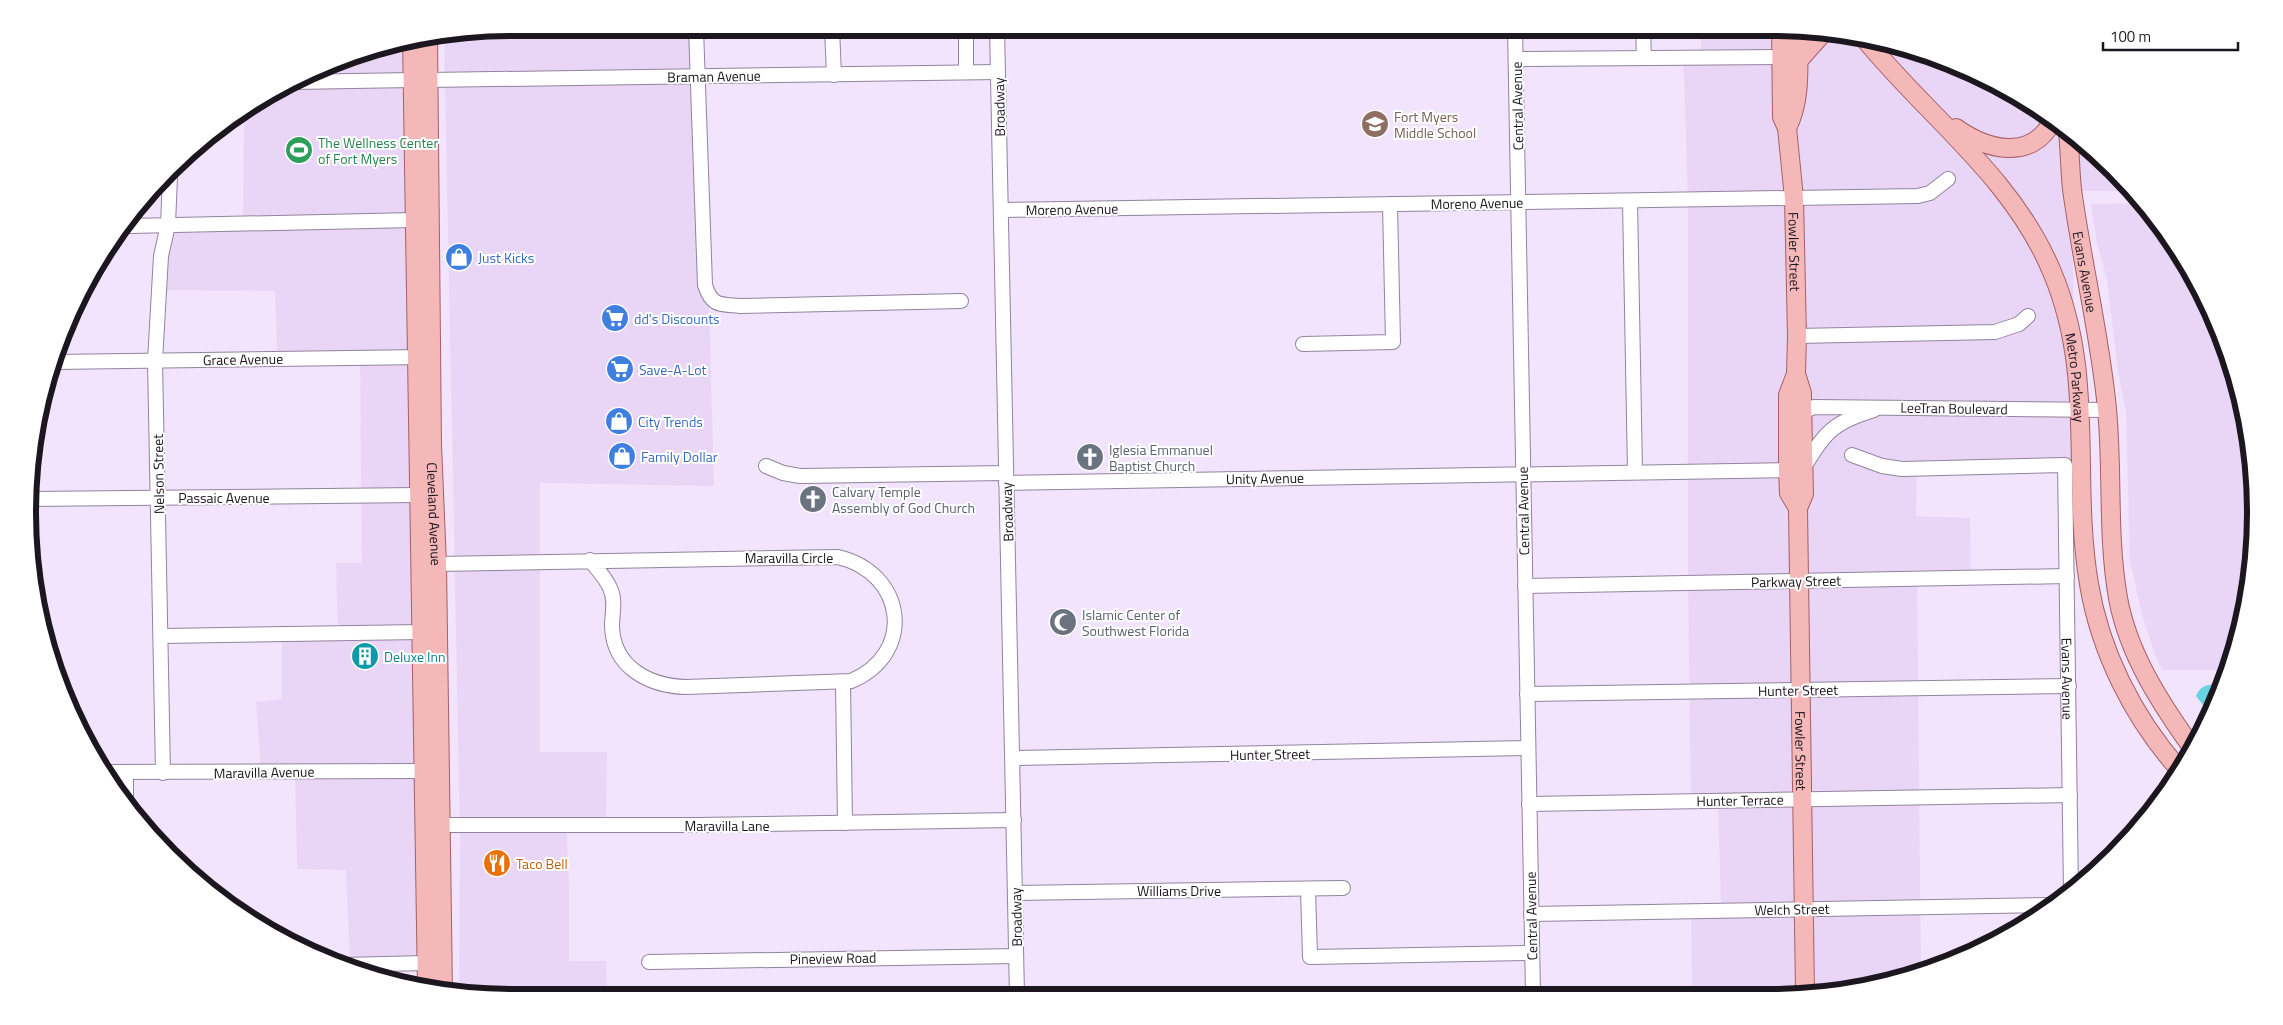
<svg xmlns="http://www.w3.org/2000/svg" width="2283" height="1025" font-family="'Titillium Web',sans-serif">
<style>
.built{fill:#e9d6f7}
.green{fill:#a0cd99}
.water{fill:#67d2e2}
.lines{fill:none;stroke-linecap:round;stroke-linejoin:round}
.minor-casing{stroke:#91849c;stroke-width:16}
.major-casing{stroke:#a46065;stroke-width:20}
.minor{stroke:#fff;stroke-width:14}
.major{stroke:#f5b8b9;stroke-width:18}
.labels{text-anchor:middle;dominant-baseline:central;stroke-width:4;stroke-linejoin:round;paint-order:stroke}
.street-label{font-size:14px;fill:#1c161f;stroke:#fff}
.education-label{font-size:14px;fill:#785e54;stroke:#fff;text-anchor:start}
.leisure-label{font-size:14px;fill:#27864d;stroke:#fff;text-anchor:start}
.shop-label{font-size:14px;fill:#366cbe;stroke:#fff;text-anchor:start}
.worship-label{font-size:14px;fill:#5b616d;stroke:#fff;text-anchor:start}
.culture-label{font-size:14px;fill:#0d838f;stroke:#fff;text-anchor:start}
.food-label{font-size:14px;fill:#c56008;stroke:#fff;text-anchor:start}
.rim{fill:none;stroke:#1c161f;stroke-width:6}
</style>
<rect width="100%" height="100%" fill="#f3e4fe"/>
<path class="built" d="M 513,28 L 696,28 L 702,213 L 710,213 L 709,302 L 714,486 L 540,483 L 540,752 L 607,752 L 606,820 L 566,822 L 569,885 L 569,961 L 606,961 L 607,997 L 512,997 L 459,992 L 460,836 L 444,34 Z
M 1701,28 L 1777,28 L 1777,118 L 1789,198 L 1800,993 L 1692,994 L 1691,908 L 1721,908 L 1718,799 L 1691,798 L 1688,585 L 1688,200 L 1683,52 L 1701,52 Z
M 1830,33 L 1856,36 L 1975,164 L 2038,254 L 2065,324 L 2076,469 L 1917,468 L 1916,516 L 1970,518 L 1971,577 L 1917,578 L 1921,970 L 1834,993 L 1810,993 L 1801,374 L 1794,130 L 1802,63 Z
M 1871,39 L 1956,64 L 2040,109 L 2049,117 L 2037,133 L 2013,143 L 1966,129 L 1938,109 Z
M 407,40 L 421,963 L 350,965 L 346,870 L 297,869 L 295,770 L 261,769 L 256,702 L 282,699 L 282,639 L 338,635 L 336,563 L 362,563 L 360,355 L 277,355 L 275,291 L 165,290 L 162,220 L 243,219 L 244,111 L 270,92 L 303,78 L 327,77 L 327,66 L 356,53 Z
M 2057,123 L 2064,129 L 2072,219 L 2074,318 L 1973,145 L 1994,153 Z
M 2073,137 L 2113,169 L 2131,191 L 2077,191 Z
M 2141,203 L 2174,243 L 2218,327 L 2246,418 L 2255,512 L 2246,607 L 2227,670 L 2162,670 L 2155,655 L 2141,611 L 2130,561 L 2126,411 L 2118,372 L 2107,279 L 2097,243 L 2091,204 Z"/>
<path class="green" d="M 414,977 L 414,987 L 383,978 Z"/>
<path class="water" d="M 2223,684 L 2219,698 L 2210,714 L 2196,696 C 2202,683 2210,685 2223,684 Z"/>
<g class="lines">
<g class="minor-casing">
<g id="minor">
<path d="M 696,28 L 705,285 C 712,307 720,304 740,306 L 961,301"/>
<path d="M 832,28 L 834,75"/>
<path d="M 966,28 L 966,72"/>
<path d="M 997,28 L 1017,996"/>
<path d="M 1515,28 L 1533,994"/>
<path d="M 1643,28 L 1644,58"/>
<path d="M 1516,59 L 1781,57"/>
<path d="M 429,80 L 998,72"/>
<path d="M 292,82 L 413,80"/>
<path d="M 1630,201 L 1635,472"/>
<path d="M 1001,210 L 1918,196 L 1930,193 L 1948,179"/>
<path d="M 129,226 L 415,220"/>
<path d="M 1797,336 L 1995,332 L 2019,324 L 2028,316"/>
<path d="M 1303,344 L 1393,342 L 1390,204"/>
<path d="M 54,362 L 425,357"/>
<path d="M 1802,412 L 1814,407 L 2107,410"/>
<path id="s1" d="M 1852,455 L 1882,466 L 1902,469 L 2065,465 L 2071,892"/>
<path d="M 766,466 L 783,473 L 800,476 L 1006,473"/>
<path d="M 1803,469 C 1824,433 1833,422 1874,410"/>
<path d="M 1006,483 L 1788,470"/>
<path d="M 29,499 L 419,495"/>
<path d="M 437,564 L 838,557 C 906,573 916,654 851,681 L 686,687 C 650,686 613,668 612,626 C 612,614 616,600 610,588 C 606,578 597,569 590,560"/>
<path d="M 1525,586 L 2067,576"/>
<path d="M 161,636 L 421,632"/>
<path d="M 843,683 L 845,823"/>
<path d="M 1527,694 L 2069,686"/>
<path d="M 1013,758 L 1528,748"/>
<path d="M 104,772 L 423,771"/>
<path d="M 163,773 L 155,361 L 161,256 L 168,225 L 170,176"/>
<path d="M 1529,804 L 2070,795"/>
<path d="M 126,805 L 126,772"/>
<path d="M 441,825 L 698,825 L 1014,820"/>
<path d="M 1308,889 L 1310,957 L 1532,953"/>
<path d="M 1016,893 L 1343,888"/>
<path d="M 1531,914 L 2052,905"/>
<path d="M 649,962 L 1016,956"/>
<path d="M 342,965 L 427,963"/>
</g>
</g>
<g class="major-casing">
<g id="major">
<path id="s2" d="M 1781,29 L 1782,117 L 1787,128 L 1794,198 L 1797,336 L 1796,374 L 1788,395 L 1788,470 L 1789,493 L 1798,508"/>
<path id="s3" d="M 428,36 L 432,445 L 437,564 L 443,991"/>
<path id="s4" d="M 1863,37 C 1926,115 2013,177 2052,272 C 2096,375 2071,478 2089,584 C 2100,651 2133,717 2178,768"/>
<path d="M 412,38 L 427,989"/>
<path d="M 1798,61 L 1823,33"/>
<path d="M 1787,128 C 1802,99 1798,62 1798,30"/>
<path d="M 1956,128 C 1987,150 2032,162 2053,120"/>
<path id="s5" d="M 2068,133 C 2070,151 2070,171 2072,189 C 2082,263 2100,335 2107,409 C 2113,472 2107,535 2118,598 C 2128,653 2159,701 2191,746"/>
<path id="s6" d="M 1796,374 L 1802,393 L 1802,401 L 1804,494 L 1798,508 L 1805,993"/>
</g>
</g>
<use href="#minor" class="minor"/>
<use href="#major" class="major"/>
</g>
<defs>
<g id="school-disc" transform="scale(1.4375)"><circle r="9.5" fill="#8d6e63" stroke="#fff"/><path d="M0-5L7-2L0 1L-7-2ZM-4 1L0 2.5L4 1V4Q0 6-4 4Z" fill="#fff"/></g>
<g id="stadium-disc" transform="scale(1.4375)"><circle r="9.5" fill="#2e9e5b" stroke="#fff"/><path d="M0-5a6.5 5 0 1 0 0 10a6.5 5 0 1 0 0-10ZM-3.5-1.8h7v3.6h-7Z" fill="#fff"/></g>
<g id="shop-disc" transform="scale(1.4375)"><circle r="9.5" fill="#3f7fe0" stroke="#fff"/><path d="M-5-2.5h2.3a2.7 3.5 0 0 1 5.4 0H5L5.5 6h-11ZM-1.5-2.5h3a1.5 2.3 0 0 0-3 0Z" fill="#fff"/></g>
<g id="supermarket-disc" transform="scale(1.4375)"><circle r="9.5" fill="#3f7fe0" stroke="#fff"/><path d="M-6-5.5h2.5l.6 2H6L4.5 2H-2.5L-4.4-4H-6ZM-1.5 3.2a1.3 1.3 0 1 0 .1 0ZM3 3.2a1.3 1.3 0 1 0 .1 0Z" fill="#fff"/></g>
<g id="church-disc" transform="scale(1.4375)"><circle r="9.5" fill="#6b7280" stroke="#fff"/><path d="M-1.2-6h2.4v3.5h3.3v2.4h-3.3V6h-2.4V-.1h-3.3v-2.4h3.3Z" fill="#fff"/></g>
<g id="mosque-disc" transform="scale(1.4375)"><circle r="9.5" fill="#6b7280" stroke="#fff"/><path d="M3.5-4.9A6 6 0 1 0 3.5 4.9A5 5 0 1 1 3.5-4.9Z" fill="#fff"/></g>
<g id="building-disc" transform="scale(1.4375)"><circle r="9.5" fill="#0f9aa8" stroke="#fff"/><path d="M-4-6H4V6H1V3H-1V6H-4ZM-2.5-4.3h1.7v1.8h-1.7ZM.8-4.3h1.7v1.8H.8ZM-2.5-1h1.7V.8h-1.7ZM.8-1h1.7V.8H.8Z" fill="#fff"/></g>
<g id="restaurant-disc" transform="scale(1.4375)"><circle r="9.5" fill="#e8710a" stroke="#fff"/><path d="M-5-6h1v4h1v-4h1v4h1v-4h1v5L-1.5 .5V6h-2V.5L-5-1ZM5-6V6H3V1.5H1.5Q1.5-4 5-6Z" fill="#fff"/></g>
</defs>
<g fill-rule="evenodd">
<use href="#school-disc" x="1375" y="124"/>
<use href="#stadium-disc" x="299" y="150"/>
<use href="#shop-disc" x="459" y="257"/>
<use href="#supermarket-disc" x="615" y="318"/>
<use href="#supermarket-disc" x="620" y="369"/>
<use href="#shop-disc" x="619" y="421"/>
<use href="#shop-disc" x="622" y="456"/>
<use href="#church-disc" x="1090" y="457"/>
<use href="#church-disc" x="813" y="499"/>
<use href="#mosque-disc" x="1063" y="622"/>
<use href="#building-disc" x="365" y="656"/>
<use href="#restaurant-disc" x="497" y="863"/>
</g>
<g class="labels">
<g class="street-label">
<text transform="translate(714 76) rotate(-1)">Braman Avenue</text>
<text transform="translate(1517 106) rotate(-91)">Central Avenue</text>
<text transform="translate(999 107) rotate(-91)">Broadway</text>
<text transform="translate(1477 203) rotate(-1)">Moreno Avenue</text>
<text transform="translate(1072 209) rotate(-1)">Moreno Avenue</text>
<text stroke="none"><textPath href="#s2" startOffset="224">Fowler Street</textPath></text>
<text stroke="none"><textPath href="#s5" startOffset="140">Evans Avenue</textPath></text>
<text transform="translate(243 359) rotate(-1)">Grace Avenue</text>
<text stroke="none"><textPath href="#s4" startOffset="412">Metro Parkway</textPath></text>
<text transform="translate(1954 408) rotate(1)">LeeTran Boulevard</text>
<text transform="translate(158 474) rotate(-91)">Nelson Street</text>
<text transform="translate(1265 478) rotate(-1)">Unity Avenue</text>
<text x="224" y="497">Passaic Avenue</text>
<text transform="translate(1523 511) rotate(-91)">Central Avenue</text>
<text transform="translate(1007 512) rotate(-92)">Broadway</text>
<text stroke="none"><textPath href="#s3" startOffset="478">Cleveland Avenue</textPath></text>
<text x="789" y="557">Maravilla Circle</text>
<text transform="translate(1796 581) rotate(-1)">Parkway Street</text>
<text stroke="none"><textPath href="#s1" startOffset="429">Evans Avenue</textPath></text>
<text transform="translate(1798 690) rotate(-1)">Hunter Street</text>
<text stroke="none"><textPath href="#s6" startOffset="379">Fowler Street</textPath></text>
<text transform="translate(1270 754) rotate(-1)">Hunter Street</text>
<text transform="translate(264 772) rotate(-1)">Maravilla Avenue</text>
<text transform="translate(1740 800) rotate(-1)">Hunter Terrace</text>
<text x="727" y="825">Maravilla Lane</text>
<text x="1179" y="890">Williams Drive</text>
<text transform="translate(1792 909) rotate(-1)">Welch Street</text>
<text transform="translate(1531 916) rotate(-91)">Central Avenue</text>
<text transform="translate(1016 917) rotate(-91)">Broadway</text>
<text transform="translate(833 958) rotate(-1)">Pineview Road</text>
</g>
<g class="education-label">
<text x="1394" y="116">Fort Myers<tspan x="1394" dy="16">Middle School</tspan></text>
</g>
<g class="leisure-label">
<text x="318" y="142">The Wellness Center<tspan x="318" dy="16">of Fort Myers</tspan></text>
</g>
<g class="shop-label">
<text x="478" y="257">Just Kicks</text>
<text x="634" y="318">dd's Discounts</text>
<text x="639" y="369">Save-A-Lot</text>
<text x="638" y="421">City Trends</text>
<text x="641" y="456">Family Dollar</text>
</g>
<g class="worship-label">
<text x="1109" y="449">Iglesia Emmanuel<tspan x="1109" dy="16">Baptist Church</tspan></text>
<text x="832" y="491">Calvary Temple<tspan x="832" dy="16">Assembly of God Church</tspan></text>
<text x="1082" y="614">Islamic Center of<tspan x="1082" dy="16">Southwest Florida</tspan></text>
</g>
<g class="culture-label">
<text x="384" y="656">Deluxe Inn</text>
</g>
<g class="food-label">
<text x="516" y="863">Taco Bell</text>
</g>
</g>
<path d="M0 0H2283V1025H0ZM512 36H1771A476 476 0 0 1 2247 512V513A476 476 0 0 1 1771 989H512A476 476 0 0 1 36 513V512A476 476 0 0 1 512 36Z" fill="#fff" fill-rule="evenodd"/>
<path class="rim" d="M512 36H1771A476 476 0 0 1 2247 512V513A476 476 0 0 1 1771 989H512A476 476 0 0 1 36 513V512A476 476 0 0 1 512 36Z"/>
<path d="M2103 42v8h135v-8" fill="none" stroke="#1c161f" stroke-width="2.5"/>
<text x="2110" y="42" font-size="15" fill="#1c161f" stroke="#ffffff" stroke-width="4" paint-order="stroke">100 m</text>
</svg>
